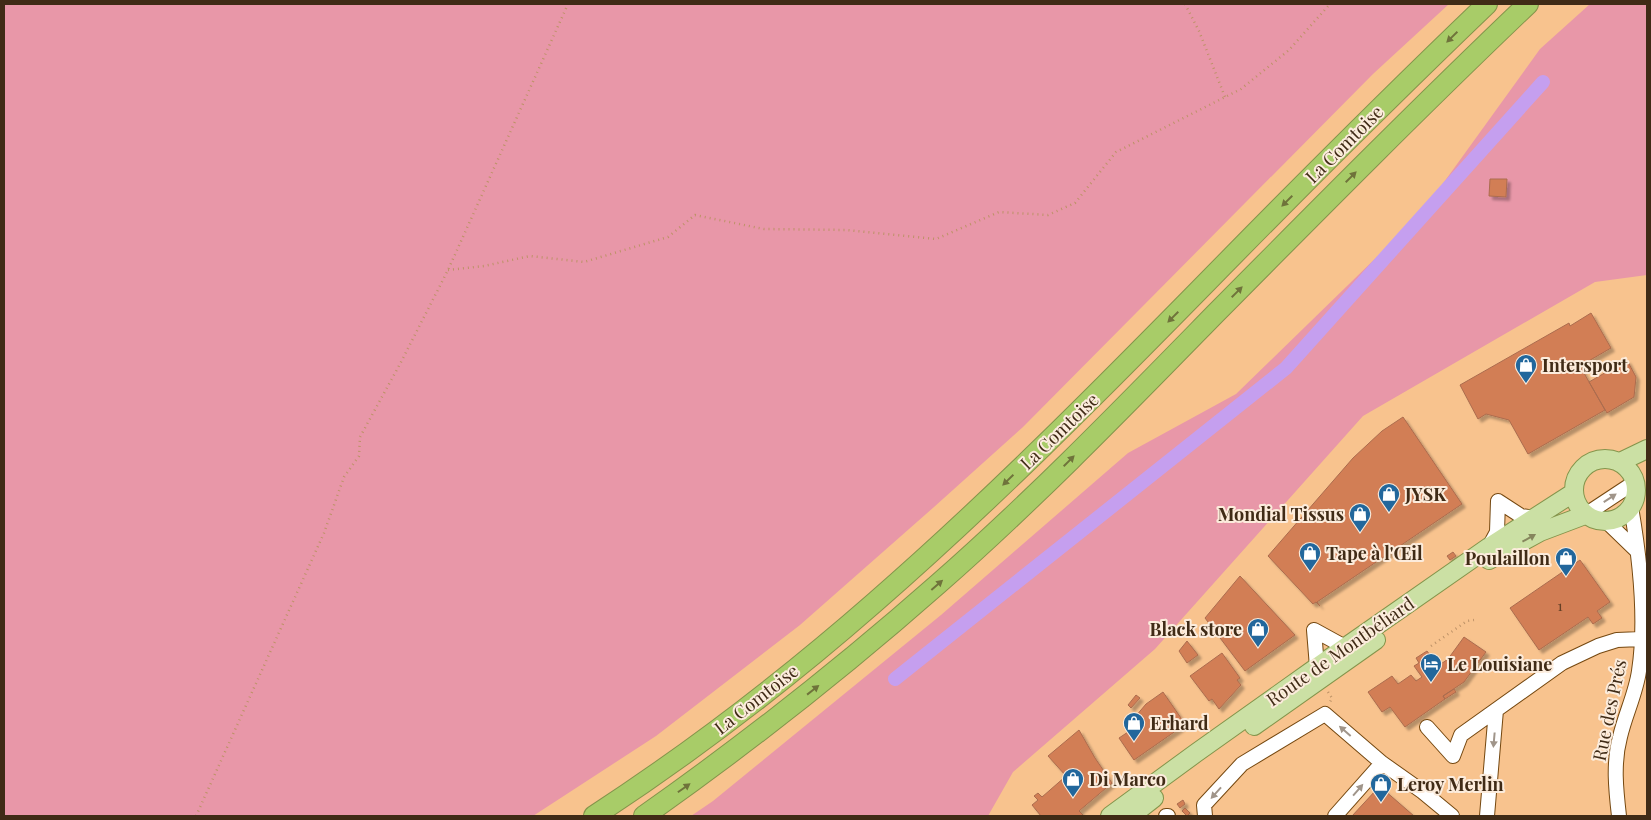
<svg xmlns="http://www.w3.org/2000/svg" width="1651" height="820" font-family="'Playfair Display',serif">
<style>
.green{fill:#e897a8}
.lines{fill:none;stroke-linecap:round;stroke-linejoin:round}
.canal{stroke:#c59fef;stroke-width:14}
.building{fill:#d27e55;stroke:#ab6c4e;filter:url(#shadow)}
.minor-casing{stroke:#754810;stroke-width:16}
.major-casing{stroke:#84944b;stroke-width:20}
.highway-casing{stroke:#84944b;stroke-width:22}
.path{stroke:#bd9267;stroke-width:2.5;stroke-dasharray:1 4;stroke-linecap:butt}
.minor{stroke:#fff;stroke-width:14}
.major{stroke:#cbe0a4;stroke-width:18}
.highway{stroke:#a8cc68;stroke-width:20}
.oneway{fill:#6f733b}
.oneway2{fill:#a0958a}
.oneway3{fill:#86865d}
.labels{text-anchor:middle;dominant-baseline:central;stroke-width:4;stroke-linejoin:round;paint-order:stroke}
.number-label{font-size:15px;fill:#644026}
.street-label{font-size:18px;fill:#402b16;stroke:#fcecdc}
.poi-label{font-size:18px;font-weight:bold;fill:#402b16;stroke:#fcecdc;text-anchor:start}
</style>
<defs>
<filter id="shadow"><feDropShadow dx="3.5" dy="3.5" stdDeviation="1" flood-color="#0004"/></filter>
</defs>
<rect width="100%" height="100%" fill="#f8c38e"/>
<path class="green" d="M 4,4 L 1449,4 L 1373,74 L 1023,427 L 934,507 L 800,625 L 656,736 L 533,816 L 4,816 Z
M 1590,4 L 1647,4 L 1647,275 L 1595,282 L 1363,416 L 1155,649 L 1013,772 L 988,816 L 691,816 L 713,801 L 941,615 L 1128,453 L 1236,394 L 1421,214 L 1540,49 Z"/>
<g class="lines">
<path class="canal" d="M 895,679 L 1286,368 L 1543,82"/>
</g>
<path class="building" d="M 1490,179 L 1507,179 L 1506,197 L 1489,196 Z
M 1591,313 L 1611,348 L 1580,366 L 1605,410 L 1528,454 L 1509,420 L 1486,414 L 1478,419 L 1460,385 L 1569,323 L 1570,326 Z
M 1627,360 L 1636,377 L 1634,397 L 1607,413 L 1589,382 Z
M 1403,417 L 1462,504 L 1317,602 L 1320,606 L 1316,602 L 1313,604 L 1268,556 L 1353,458 L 1382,431 Z
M 1453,552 L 1456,556 L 1450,560 L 1447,556 Z
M 1580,560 L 1610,602 L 1597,611 L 1602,618 L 1593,624 L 1588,617 L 1539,650 L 1510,608 Z
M 1240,576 L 1295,635 L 1245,671 L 1205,618 Z
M 1464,637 L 1486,652 L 1464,682 L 1443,696 L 1445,699 L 1405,727 L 1390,707 L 1382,712 L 1368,692 L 1392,676 L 1398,684 L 1411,675 L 1416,681 L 1422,677 L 1414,666 L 1419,663 L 1416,658 L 1427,651 L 1438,666 L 1448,659 Z
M 1187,641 L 1198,655 L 1187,663 L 1179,651 Z
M 1222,653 L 1240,678 L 1237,680 L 1241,685 L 1219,709 L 1212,699 L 1209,701 L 1190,676 Z
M 1454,689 L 1456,692 L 1445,699 L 1443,696 Z
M 1163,692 L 1181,718 L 1180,728 L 1134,760 L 1119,738 L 1140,724 L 1135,717 L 1146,704 Z
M 1136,695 L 1140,698 L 1131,708 L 1128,705 Z
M 1079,730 L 1095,758 L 1112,783 L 1079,811 L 1083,815 L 1082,816 L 1041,816 L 1032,805 L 1038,800 L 1034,796 L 1038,793 L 1042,797 L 1066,776 L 1048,756 Z
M 1381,788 L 1384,790 L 1414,816 L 1352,816 L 1376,790 Z
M 1183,800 L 1185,804 L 1180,808 L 1177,804 Z
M 1185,808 L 1190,813 L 1187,816 L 1182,811 Z"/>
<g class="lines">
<g class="minor-casing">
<path id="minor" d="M 1498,501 L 1521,516 L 1535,518
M 1585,515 L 1635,482
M 1607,522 L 1637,551
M 1489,547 L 1497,532 L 1498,501
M 1317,667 L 1314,630 L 1345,647
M 1427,727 L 1453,756 L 1461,735 L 1562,663 L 1598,646 L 1617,640 L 1641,639
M 1166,816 L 1168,816
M 1205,816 L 1204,805 L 1242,764 L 1325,714 L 1382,763 L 1423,792 L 1452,816
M 1335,816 L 1382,763
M 1487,816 L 1496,710
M 1619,816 C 1616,790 1613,763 1620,737 C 1625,715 1636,693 1639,671 C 1647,619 1640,559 1631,507"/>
</g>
<g class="major-casing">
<path id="major" d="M1574 490a31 31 0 1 1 62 0a31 31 0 1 1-62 0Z
M 1620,462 L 1647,449
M 1489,560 L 1540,532 L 1585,515
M 1254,726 L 1376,640
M 1110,816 L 1196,753 L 1317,667 L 1489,547 L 1573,493
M 1131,816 L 1154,798"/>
</g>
<g class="highway-casing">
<path id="highway" d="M 594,816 C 692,752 786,680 874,603 C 991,501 1099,392 1207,282 C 1299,188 1392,95 1487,4
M 644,816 C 746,744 844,667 938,584 C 1035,499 1125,406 1215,314 C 1318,210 1422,105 1528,4"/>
</g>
<path class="path" d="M 1185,4 L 1199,31 L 1225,97
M 448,270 L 484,266 L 530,256 L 584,262 L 668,237 L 695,215 L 764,229 L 847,230 L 936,239 L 999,212 L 1048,215 L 1075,203 L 1116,152 L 1241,89 L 1289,50 L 1330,4
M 1431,646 L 1467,621 L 1474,620
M 1328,692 L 1332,698 L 1330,702
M 196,816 L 324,533 L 344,477 L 359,456 L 360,437 L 400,364 L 448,270 L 568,4"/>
<use href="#minor" class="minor"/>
<use href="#major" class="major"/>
<use href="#highway" class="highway"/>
</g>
<defs><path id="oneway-solid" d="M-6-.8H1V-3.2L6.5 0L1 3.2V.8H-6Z" transform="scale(1.25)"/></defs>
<g class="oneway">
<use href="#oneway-solid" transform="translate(1452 37) rotate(136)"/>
<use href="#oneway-solid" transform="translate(1351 177) rotate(-45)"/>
<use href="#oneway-solid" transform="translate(1287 201) rotate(135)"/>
<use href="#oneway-solid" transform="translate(1237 292) rotate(-45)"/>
<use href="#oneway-solid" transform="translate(1173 317) rotate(135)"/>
<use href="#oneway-solid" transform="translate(1069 461) rotate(-45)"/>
<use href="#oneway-solid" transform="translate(1008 480) rotate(136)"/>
<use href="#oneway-solid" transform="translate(937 585) rotate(-41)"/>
<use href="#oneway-solid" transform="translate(813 690) rotate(-38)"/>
<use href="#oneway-solid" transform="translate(684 788) rotate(-35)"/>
</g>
<g class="oneway2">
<use href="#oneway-solid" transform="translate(1610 498) rotate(-33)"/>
<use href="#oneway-solid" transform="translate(1345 731) rotate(-139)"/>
<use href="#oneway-solid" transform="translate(1494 740) rotate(95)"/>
<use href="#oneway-solid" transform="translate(1358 790) rotate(-49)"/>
<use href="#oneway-solid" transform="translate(1216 793) rotate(132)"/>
</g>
<use class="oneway3" href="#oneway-solid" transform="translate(1529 538) rotate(-29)"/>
<defs>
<g id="shop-pin" transform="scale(1.125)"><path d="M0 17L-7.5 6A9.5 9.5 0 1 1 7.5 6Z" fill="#22679c" stroke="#fcecdc"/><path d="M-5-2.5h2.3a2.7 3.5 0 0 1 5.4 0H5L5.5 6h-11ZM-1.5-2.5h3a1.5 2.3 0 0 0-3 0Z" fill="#fff"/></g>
<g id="hotel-pin" transform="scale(1.125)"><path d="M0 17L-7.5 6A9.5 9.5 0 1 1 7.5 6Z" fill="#22679c" stroke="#fcecdc"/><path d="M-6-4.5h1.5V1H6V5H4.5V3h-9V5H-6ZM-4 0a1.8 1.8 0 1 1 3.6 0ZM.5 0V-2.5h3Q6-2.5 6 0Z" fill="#fff"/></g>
</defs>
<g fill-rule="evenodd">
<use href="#shop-pin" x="1526" y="365"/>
<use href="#shop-pin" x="1389" y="494"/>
<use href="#shop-pin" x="1360" y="514"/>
<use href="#shop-pin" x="1310" y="553"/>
<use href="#shop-pin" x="1566" y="558"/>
<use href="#shop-pin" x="1258" y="629"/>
<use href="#hotel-pin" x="1431" y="664"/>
<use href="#shop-pin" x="1134" y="723"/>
<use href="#shop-pin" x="1073" y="779"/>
<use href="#shop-pin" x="1381" y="784"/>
</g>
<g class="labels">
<g class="number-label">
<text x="1560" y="605">1</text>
</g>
<g class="street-label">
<text transform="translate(1344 144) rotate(-45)">La Comtoise</text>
<text transform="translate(1059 431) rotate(-44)">La Comtoise</text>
<text transform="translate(1340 651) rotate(-35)">Route de Montbéliard</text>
<text transform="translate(756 699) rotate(-38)">La Comtoise</text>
<text transform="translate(1609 710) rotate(-78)">Rue des Prés</text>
</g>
<g class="poi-label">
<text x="1542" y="365">Intersport</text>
<text x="1405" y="494">JYSK</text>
<text x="1344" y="514" text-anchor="end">Mondial Tissus</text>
<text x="1326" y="553">Tape à l'Œil</text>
<text x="1550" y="558" text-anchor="end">Poulaillon</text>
<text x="1242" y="629" text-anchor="end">Black store</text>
<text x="1447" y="664">Le Louisiane</text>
<text x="1150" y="723">Erhard</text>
<text x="1089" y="779">Di Marco</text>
<text x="1397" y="784">Leroy Merlin</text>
</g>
</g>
<rect width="1651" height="820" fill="none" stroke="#402b16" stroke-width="10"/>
</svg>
